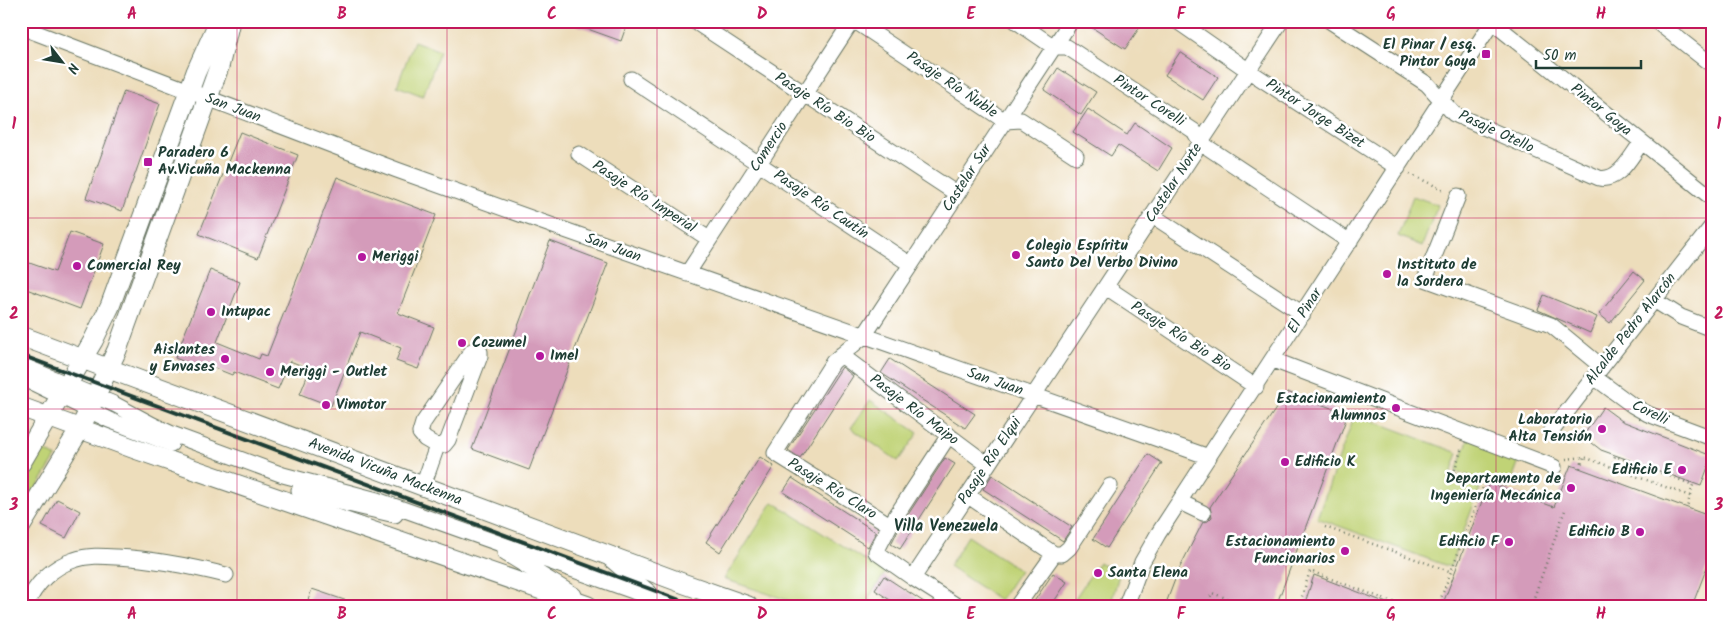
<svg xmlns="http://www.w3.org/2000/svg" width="1733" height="627" font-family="Kalam,sans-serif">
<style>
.green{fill:#c0d376;stroke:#708855}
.building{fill:#d49bba}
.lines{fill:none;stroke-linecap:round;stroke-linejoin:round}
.minor-casing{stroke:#677563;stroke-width:17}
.major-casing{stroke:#677563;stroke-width:21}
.path{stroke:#677563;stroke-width:2.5;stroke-dasharray:1 4;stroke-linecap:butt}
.minor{stroke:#fff;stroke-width:15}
.major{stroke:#fff;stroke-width:19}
.rail{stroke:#1f3d34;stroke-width:4}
.grid{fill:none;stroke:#c2185b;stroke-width:1;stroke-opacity:0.55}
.poi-dot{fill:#b5179e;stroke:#fff;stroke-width:2}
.labels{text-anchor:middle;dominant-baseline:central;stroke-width:5;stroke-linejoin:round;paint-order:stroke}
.poi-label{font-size:15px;font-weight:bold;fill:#1f3d34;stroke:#fff;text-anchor:start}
.street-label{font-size:15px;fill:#1f3d34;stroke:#fff}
.neighbourhood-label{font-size:16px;font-weight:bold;fill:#1f3d34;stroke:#fff}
.neatline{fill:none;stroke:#c2185b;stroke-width:2}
.grid-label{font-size:16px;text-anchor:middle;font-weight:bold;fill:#c2185b}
</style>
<rect width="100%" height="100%" fill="#fff"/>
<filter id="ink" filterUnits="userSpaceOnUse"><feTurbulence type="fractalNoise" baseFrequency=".02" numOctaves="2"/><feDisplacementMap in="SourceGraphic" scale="10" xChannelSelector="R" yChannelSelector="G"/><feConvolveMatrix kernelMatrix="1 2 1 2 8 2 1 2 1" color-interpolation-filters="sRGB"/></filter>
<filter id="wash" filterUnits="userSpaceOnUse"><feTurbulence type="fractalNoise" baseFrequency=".0096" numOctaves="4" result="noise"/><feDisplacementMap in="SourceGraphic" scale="20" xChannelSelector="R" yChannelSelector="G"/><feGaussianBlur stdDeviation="1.12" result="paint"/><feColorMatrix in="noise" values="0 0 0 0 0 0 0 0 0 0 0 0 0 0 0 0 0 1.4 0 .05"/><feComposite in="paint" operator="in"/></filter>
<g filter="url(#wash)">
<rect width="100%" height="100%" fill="#edddbb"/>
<path class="green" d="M 414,41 L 440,51 L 423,96 L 397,86 Z
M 1413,196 L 1438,205 L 1422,246 L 1398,236 Z
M 870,400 L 918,433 L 898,461 L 851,428 Z
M 1355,414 L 1458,453 L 1450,477 L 1480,488 L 1450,567 L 1317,518 Z
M 1469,438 L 1520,458 L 1508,490 L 1456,471 Z
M 39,447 L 56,457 L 21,513 L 21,478 Z
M 773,502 L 885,573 L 868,599 L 877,606 L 805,606 L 724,579 Z
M 968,536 L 1020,570 L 1000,600 L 949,566 Z
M 1099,562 L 1119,575 L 1110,606 L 1070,606 Z"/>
<g id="blocks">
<path class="building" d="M 571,21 L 628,21 L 621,41 L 571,23 Z
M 1082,21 L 1131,21 L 1140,27 L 1125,49 Z
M 1180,52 L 1218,77 L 1203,100 L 1165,75 Z
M 1058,68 L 1096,92 L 1081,115 L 1044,90 Z
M 124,91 L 160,104 L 122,211 L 86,198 Z
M 1088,109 L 1127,135 L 1135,123 L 1172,148 L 1158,171 L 1118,145 L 1111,156 L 1073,132 Z
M 240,132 L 298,155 L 258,258 L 199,234 Z
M 337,177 L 436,215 L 398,313 L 434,327 L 418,369 L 396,361 L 401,348 L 360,332 L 331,406 L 300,394 L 310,369 L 290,361 L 278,389 L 234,372 L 232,375 L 207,365 L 205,370 L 175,358 L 210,270 L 240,282 L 217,342 L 259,359 L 261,354 L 267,356 Z
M 70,232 L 104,244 L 80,309 L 21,287 L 21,260 L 55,272 Z
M 550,241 L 608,263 L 529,470 L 472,449 Z
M 1634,271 L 1645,280 L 1610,323 L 1599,314 Z
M 1544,295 L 1597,317 L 1590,333 L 1538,310 Z
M 890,359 L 975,414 L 965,428 L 881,373 Z
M 842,367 L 853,376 L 800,458 L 788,450 Z
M 1287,392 L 1348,414 L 1276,606 L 1165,606 L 1179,569 L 1203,522 L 1208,521 L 1212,517 L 1210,507 Z
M 1603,407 L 1622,421 L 1712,456 L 1701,486 L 1601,450 L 1583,436 Z
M 1148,454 L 1162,463 L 1107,548 L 1093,539 Z
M 760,457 L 774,466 L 720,552 L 706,542 Z
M 945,458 L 955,464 L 900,549 L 891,544 L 898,530 Z
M 1571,465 L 1712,517 L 1712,554 L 1692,606 L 1442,606 L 1489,483 L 1554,507 Z
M 992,475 L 1072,527 L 1063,541 L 983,489 Z
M 792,478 L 876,532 L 868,547 L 783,492 Z
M 57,499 L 80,511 L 66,538 L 42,526 Z
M 1053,573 L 1067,582 L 1051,606 L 1031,606 Z
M 1314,575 L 1392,605 L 1392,606 L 1304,606 Z
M 884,576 L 930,606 L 899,606 L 875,590 Z
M 312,589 L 356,604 L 356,606 L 306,606 Z"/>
</g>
</g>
<g filter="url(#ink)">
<use href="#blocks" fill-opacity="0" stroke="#677563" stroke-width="1"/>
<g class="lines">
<g class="minor-casing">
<path id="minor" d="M 694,21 L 957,194
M 855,21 L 1005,121 L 1021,120 L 1076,156
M 1016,21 L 1054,47 L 1067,47 L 1194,131 L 1201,143 L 1350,242
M 1177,21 L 1249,71 L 1398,168
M 1330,21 L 1427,84 L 1454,114 L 1599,178 C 1619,182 1631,156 1641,143
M 1491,21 L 1712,198
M 1656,21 L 1712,65
M 21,27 L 397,170 L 542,222 L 1209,457
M 631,79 L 910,264
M 579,154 L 709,239
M 1458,196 L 1425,279 L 1551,325 L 1602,367
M 1153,216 L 1303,314
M 687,274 L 852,21
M 1106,287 L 1256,387
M 1654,300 L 1681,317 L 1712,329
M 841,355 L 987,464
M 1273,360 L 1554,467
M 21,365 L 114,404 L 153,425 L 172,434 L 283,475 L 377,500 L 633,591 L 670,606
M 21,377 L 109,420 L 171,444
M 1594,377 L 1632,405 L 1648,414 L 1712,438
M 1551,432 L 1712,226
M 949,435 L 890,525 L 876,552 L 913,578 L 957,606
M 423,486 L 437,446 L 425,439 L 420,433 L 423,423 L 472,351 L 476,349 L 480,352 L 480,356 L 448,440 L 444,445 L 437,446
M 299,490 L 335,501 L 395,515
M 967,495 L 1054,554
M 1180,502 L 1203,513
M 890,525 L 775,453 L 833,362 L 864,336 L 1071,21
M 505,553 L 574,595
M 609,558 L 650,593
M 913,578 L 1281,21
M 26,606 C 35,584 52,567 74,560 C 88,555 102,556 116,557 C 154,559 190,566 226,575
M 1017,606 L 1054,554 L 1062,554 L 1069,548 L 1110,486
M 1126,606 L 1142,562 L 1158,534 L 1493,21"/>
</g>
<g class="major-casing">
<path id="major" d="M 21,336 L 685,584 L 748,606
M 21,407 L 135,449 L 588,606
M 21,463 L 93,341 L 110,306 L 196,72 L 219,21
M 21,526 L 80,429 L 117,350 L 219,67 L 230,21"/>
</g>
<path class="path" d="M 1410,174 L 1446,191
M 1566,459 L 1584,457 L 1690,496 L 1687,508
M 1612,467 L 1615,456 L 1683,481 L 1693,485 L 1690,496
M 1580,468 L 1584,457
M 1325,527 L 1452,572
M 1207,606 L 1212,593 L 1248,606
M 1299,606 L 1310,571 L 1403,606
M 1438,606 L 1484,484 L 1454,472 L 1462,447
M 1531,606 L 1565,510"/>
<use href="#minor" class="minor"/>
<use href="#major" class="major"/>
<path class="rail" d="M 21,355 L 696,606"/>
</g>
</g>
<path class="grid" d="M 237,21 L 237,606M 447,21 L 447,606M 657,21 L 657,606M 866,21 L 866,606M 1076,21 L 1076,606M 1286,21 L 1286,606M 1496,21 L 1496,606M 21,218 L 1712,218M 21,409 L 1712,409"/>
<g class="poi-dot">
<rect x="1481" y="49" width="10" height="10" rx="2.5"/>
<rect x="143" y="157" width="10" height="10" rx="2.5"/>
<circle cx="1016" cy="255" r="5"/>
<circle cx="362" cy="257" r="5"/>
<circle cx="77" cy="266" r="5"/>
<circle cx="1387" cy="274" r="5"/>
<circle cx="211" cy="312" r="5"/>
<circle cx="462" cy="343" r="5"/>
<circle cx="540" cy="356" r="5"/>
<circle cx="225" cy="359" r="5"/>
<circle cx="270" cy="372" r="5"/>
<circle cx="326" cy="405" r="5"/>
<circle cx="1396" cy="408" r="5"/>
<circle cx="1602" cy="429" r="5"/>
<circle cx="1285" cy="462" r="5"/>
<circle cx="1682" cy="470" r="5"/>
<circle cx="1571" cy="488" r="5"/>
<circle cx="1640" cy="532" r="5"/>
<circle cx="1509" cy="542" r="5"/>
<circle cx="1345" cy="551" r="5"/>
<circle cx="1098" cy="573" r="5"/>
</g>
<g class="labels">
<g class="poi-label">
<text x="1476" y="45" text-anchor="end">El Pinar / esq.<tspan x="1476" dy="17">Pintor Goya</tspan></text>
<text x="158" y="153">Paradero 6<tspan x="158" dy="17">Av.Vicuña Mackenna</tspan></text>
<text x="1026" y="246">Colegio Espíritu<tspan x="1026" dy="17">Santo Del Verbo Divino</tspan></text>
<text x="372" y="257">Meriggi</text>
<text x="1397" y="265">Instituto de<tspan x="1397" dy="17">la Sordera</tspan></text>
<text x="87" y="266">Comercial Rey</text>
<text x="221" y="312">Intupac</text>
<text x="472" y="343">Cozumel</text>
<text x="215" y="350" text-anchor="end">Aislantes<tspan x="215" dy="17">y Envases</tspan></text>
<text x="550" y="356">Imel</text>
<text x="280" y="372">Meriggi - Outlet</text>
<text x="1386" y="399" text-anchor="end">Estacionamiento<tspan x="1386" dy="17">Alumnos</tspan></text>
<text x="336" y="405">Vimotor</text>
<text x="1592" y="420" text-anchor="end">Laboratorio<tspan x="1592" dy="17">Alta Tensión</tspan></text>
<text x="1295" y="462">Edificio K</text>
<text x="1672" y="470" text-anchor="end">Edificio E</text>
<text x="1561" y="479" text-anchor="end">Departamento de<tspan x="1561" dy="17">Ingeniería Mecánica</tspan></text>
<text x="1630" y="532" text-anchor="end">Edificio B</text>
<text x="1335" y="542" text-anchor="end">Estacionamiento<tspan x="1335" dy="17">Funcionarios</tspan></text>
<text x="1499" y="542" text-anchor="end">Edificio F</text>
<text x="1108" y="573">Santa Elena</text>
</g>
<g class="street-label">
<text transform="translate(952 85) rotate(34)">Pasaje Río Ñuble</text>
<text transform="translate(1149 101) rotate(33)">Pintor Corelli</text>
<text transform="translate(233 108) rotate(21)">San Juan</text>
<text transform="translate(825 108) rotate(33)">Pasaje Río Bio Bio</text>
<text transform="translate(1601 110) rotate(39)">Pintor Goya</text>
<text transform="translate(1315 114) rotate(33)">Pintor Jorge Bizet</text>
<text transform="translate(1496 132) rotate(25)">Pasaje Otello</text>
<text transform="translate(769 147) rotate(-57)">Comercio</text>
<text transform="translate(967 178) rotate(-57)">Castelar Sur</text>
<text transform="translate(1174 183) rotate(-57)">Castelar Norte</text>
<text transform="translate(644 197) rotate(33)">Pasaje Río Imperial</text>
<text transform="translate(821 205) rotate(34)">Pasaje Río Cautín</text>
<text transform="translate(613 248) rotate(20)">San Juan</text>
<text transform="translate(1305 311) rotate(-57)">El Pinar</text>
<text transform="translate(1631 329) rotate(-52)">Alcalde Pedro Alarcón</text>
<text transform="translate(1181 337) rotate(33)">Pasaje Río Bio Bio</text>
<text transform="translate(995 382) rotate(19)">San Juan</text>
<text transform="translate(914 410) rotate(37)">Pasaje Río Maipo</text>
<text transform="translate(1650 413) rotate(26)">Corelli</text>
<text transform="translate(990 461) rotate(-56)">Pasaje Río Elqui</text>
<text transform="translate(385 472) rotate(21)">Avenida Vicuña Mackenna</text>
<text transform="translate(832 489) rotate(32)">Pasaje Río Claro</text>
</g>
<g class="neighbourhood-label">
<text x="946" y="526">Villa Venezuela</text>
</g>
</g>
<rect width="1733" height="627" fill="none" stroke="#fff" stroke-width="55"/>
<g transform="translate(62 62) rotate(121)" stroke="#ffffff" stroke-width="4" paint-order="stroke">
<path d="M0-4L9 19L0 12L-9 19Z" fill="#1f3d34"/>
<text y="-8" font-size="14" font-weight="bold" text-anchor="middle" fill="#1f3d34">N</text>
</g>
<path d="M1536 60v8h105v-8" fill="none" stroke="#1f3d34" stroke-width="2.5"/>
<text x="1543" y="60" font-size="15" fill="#1f3d34" stroke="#ffffff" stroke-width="4" paint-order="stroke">50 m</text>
<rect x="28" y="28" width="1678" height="572" class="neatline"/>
<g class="grid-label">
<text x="132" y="19">A</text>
<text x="342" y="19">B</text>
<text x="552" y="19">C</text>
<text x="762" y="19">D</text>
<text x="971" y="19">E</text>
<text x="1181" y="19">F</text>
<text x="1391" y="19">G</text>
<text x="1601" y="19">H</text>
<text x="14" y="129">1</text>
<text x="1719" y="129">1</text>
<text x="14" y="319">2</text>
<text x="1719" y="319">2</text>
<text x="14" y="510">3</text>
<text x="1719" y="510">3</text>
<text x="132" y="619">A</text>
<text x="342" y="619">B</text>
<text x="552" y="619">C</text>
<text x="762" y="619">D</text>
<text x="971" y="619">E</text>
<text x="1181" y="619">F</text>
<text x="1391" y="619">G</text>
<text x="1601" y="619">H</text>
</g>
</svg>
